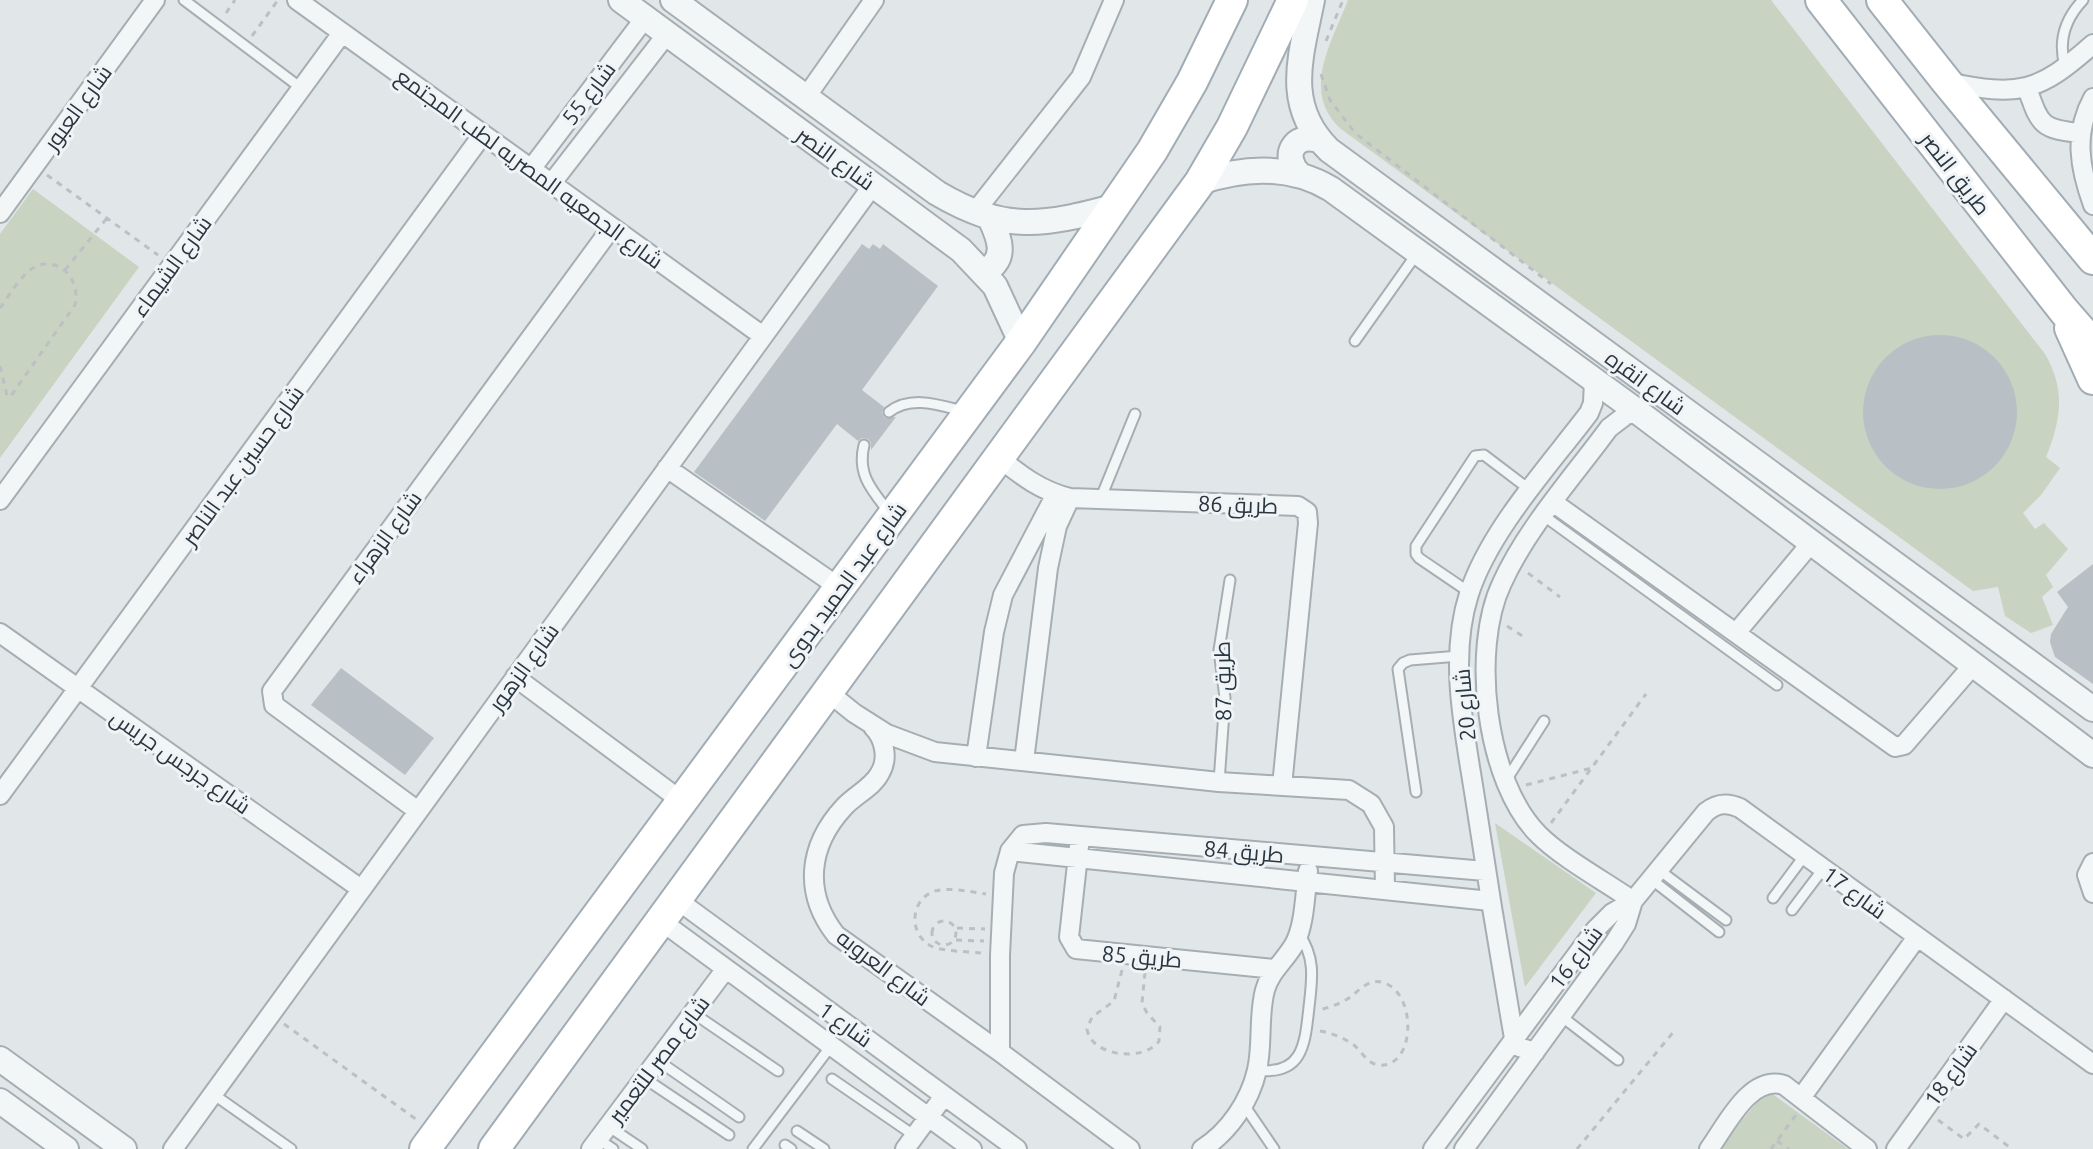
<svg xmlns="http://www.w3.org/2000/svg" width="2093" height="1149" font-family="Ubuntu,Cairo,sans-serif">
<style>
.green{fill:#c9d3c2}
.building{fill:#b8c0c6}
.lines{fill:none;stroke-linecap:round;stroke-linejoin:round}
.service-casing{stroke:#a6aeb3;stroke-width:13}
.minor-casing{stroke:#a6aeb3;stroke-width:22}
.tertiary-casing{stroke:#a6aeb3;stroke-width:28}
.primary-casing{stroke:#a1acb4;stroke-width:34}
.path{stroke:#bbc0c4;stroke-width:3;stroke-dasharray:6 6;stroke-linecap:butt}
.service{stroke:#f3f6f7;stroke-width:9}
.minor{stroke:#f3f6f7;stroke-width:18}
.tertiary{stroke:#f3f6f7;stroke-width:24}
.primary{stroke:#fff;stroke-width:30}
.labels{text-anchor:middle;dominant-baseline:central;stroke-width:6;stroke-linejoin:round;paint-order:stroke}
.street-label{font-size:22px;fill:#2a3640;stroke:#f0f4f6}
</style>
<rect width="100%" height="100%" fill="#e1e6e9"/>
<path class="green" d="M 1348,0 L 1771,0 L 2045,354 C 2066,390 2061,420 2046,457 L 2060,468 L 2041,495 L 2023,513 L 2035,529 L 2044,523 L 2068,549 L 2046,575 L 2053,587 L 2042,597 L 2053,625 L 2031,633 L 2005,616 L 1998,587 L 1973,591 L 1341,129 C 1300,92 1332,42 1348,0 Z
M 33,189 L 139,267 L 0,458 L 0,234 Z
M 1495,823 L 1596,893 L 1525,987 Z
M 1767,1090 L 1848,1149 L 1718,1149 Z"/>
<path class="building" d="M 862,244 L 869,249 L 873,244 L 880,249 L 883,244 L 938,286 L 862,390 L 884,407 L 882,413 L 885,418 L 896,417 L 871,450 L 871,443 L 868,439 L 862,438 L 858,441 L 837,424 L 765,521 L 694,472 Z
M1863 412a77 77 0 1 1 154 0a77 77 0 1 1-154 0Z
M 2093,564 L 2093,684 L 2055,657 L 2050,642 L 2051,634 L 2068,607 L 2057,592 Z
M 341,668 L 434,738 L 405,775 L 311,705 Z"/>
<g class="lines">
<g class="service-casing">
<path id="service" d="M 184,0 L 301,88
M 2065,66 C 2058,41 2065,19 2083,0
M 1355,341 L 1418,252
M 889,412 C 911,395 939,405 963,411
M 864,445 C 857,474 871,489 888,511
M 1100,500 L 1135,414
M 1544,516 L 1777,685
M 1469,592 L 1419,558 L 1416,554 L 1416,546 L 1475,456 L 1484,455 L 1530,490
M 1219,782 L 1225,698 L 1219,650 L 1230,580
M 1505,782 L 1544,721
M 1416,792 L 1398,669 L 1403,663 L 1410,660 L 1459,656
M 1659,870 L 1726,920
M 1651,879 L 1719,932
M 1773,898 L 1805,855
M 1792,910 L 1823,869
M 693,1013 L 778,1071
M 1561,1016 L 1618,1060
M 657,1060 L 739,1117
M 1257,1070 C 1304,1076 1305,1042 1309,1007 C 1312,980 1316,958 1299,934
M 644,1078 L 729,1135
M 832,1079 L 915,1136
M 213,1094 L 291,1149
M 1244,1105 L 1274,1149
M 608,1126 L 642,1149
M 797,1131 L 824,1149
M 598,1139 L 613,1149
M 785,1145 L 791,1149
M 753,1149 L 831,1046"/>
</g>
<g class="minor-casing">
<path id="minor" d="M 297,0 L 763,336
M 1947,82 C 2019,97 2038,93 2093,44
M 2027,88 C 2040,124 2040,129 2080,133
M 806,97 L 874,0
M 2093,98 C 2073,134 2080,169 2093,205
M 531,169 L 645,18
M 551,184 L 667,34
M 0,213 L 155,0
M 974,213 L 1081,77 L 1114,0
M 999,458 C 1022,476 1041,491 1070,498 L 1298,506 L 1307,512 L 1308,523 L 1282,786
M 667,468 L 840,588
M 0,500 L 342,33
M 1554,503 L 1895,747 L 1904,745 L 1974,664
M 0,633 L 361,889
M 1736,633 L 1812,542
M 515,677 L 683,802
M 828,692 L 854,713 L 887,734 L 935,752 L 1219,782 L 1349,790 L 1371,804 L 1384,827 L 1385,890
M 873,727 C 884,738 889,758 880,773 C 873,787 855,795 844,807 C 808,846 803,893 836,935 L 1000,1052 L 1130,1149
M 976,757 L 994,632 L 1003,595 L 1056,494
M 1024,761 L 1048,568 L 1057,526 L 1070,498
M 0,795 L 483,134
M 418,811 L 274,705 L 272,691 L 612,227
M 1079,846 L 1069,937 L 1076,949 L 1275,969
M 1010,851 L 1490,901
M 2093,863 L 2087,875 L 2093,893
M 676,899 L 1017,1149
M 1633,901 C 1606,882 1562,858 1539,835 C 1486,783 1470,650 1502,583 C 1527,528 1573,477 1609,428 L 1626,415 L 1638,412
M 661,921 L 972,1149
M 1000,1052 L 1000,955 L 1004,873 L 1010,851 L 1023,835 L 1046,833 L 1485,871
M 1535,1052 L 1519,1047 L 1514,1038 C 1500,958 1487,878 1475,798 C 1465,733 1448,659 1469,594 C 1489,531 1549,466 1589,413 L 1593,403 L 1594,380
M 1801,1098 L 1917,937
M 173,1149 L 873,185
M 591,1149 L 725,970
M 905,1149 L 944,1096
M 1202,1149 C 1229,1132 1250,1101 1257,1070 C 1263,1044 1258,1016 1265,990 C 1270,971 1286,960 1295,943 C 1305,923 1305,893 1308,871
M 1433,1149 L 1595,930 L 1612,913 L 1633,901
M 1464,1149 L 1614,943 L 1626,924 L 1633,901 L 1706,812 C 1717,803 1727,802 1740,808 L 2093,1064
M 1709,1149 C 1726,1126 1750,1074 1784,1085 L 1867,1149
M 1896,1149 L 2004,999"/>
</g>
<g class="tertiary-casing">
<path id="tertiary" d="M 621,0 L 961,250 L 995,286 L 1021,342
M 673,0 L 937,193 C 1005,233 1043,226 1116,206
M 1312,0 C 1301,56 1283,105 1329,150 L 2093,709
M 1299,174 C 1281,156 1294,133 1318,140
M 1200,182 C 1244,167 1289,164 1331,189 L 1638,412 L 2093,755
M 984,272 C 1008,259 1000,239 990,218
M 0,1059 L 124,1149
M 0,1101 L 66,1149"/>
</g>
<g class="primary-casing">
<path id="primary" d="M 1821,0 L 2064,311 L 2093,344
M 1882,0 L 1946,81 L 2093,259
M 2070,328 L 2093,379
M 425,1149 L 1021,342 L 1152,151 L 1192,82 L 1232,0
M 494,1149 L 1200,182 L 1232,127 L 1293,0"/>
</g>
<path class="path" d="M 226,13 L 235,0
M 252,36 L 278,0
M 1326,41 L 1343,0
M 1321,74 L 1330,100 L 1355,133 L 1551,284
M 47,175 L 158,255
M 65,270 L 107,218
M 0,308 C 9,296 20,276 33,268 C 59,254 81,280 75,305 L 8,400
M 0,366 L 8,400
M 1528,573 L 1560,597
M 1507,626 L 1527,639
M 1526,785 L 1592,768
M 1551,823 L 1646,694
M932 933a12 12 0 1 1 24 0a12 12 0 1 1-24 0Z
M 957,928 L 985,929
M 956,940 L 984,941
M 981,953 C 966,951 944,952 931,946 C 908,934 910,899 935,891 C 950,887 971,892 986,894
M 1122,970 L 1114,1001 L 1092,1017 L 1087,1029 C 1091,1057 1145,1062 1159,1041 L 1160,1027 L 1147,1013 L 1142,1003 L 1145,972
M 284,1024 L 417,1120
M 1320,1031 C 1332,1033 1344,1038 1354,1045 C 1362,1052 1367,1063 1378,1065 C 1415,1069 1417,998 1387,984 C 1370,976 1360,990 1349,998 C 1340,1004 1330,1007 1320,1010
M 1938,1120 L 1964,1139 L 1979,1124 L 2012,1149
M 1777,1141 L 1789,1149
M 1577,1149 L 1675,1030
M 1771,1149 L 1796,1115"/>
<use href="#service" class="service"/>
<use href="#minor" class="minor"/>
<use href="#tertiary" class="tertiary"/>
<use href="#primary" class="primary"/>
</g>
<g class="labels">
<g class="street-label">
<text transform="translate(588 93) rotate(-53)">شارع 55</text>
<text transform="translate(77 107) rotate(-54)">شارع العبور</text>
<text transform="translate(836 158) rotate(36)">شارع النصر</text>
<text transform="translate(530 168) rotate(36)">شارع الجمعيه المصريه لطب المجتمع</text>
<text transform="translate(1956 173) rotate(52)">طريق النصر</text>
<text transform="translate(171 266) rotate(-54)">شارع الشيماء</text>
<text transform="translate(1646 382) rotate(36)">شارع انقره</text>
<text transform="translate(242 465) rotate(-54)">شارع حسين عبد الناصر</text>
<text transform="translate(1238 504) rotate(2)">طريق 86</text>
<text transform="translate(384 537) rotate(-54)">شارع الزهراء</text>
<text transform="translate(843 584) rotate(-54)">شارع عبد الحميد بدوى</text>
<text transform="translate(523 667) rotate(-54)">شارع الزهور</text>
<text transform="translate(1222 681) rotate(-91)">طريق 87</text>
<text transform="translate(1464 705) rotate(-95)">شارع 20</text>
<text transform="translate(181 761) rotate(35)">شارع جرجس جريس</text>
<text transform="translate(1244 851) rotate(5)">طريق 84</text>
<text transform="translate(1855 892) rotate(36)">شارع 17</text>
<text transform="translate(1142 956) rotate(5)">طريق 85</text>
<text transform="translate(1575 957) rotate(-53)">شارع 16</text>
<text transform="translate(884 967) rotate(37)">شارع العروبه</text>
<text transform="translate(846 1024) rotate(36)">شارع 1</text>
<text transform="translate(658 1059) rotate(-53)">شارع مصر للتعمير</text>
<text transform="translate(1950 1074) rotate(-54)">شارع 18</text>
</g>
</g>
</svg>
